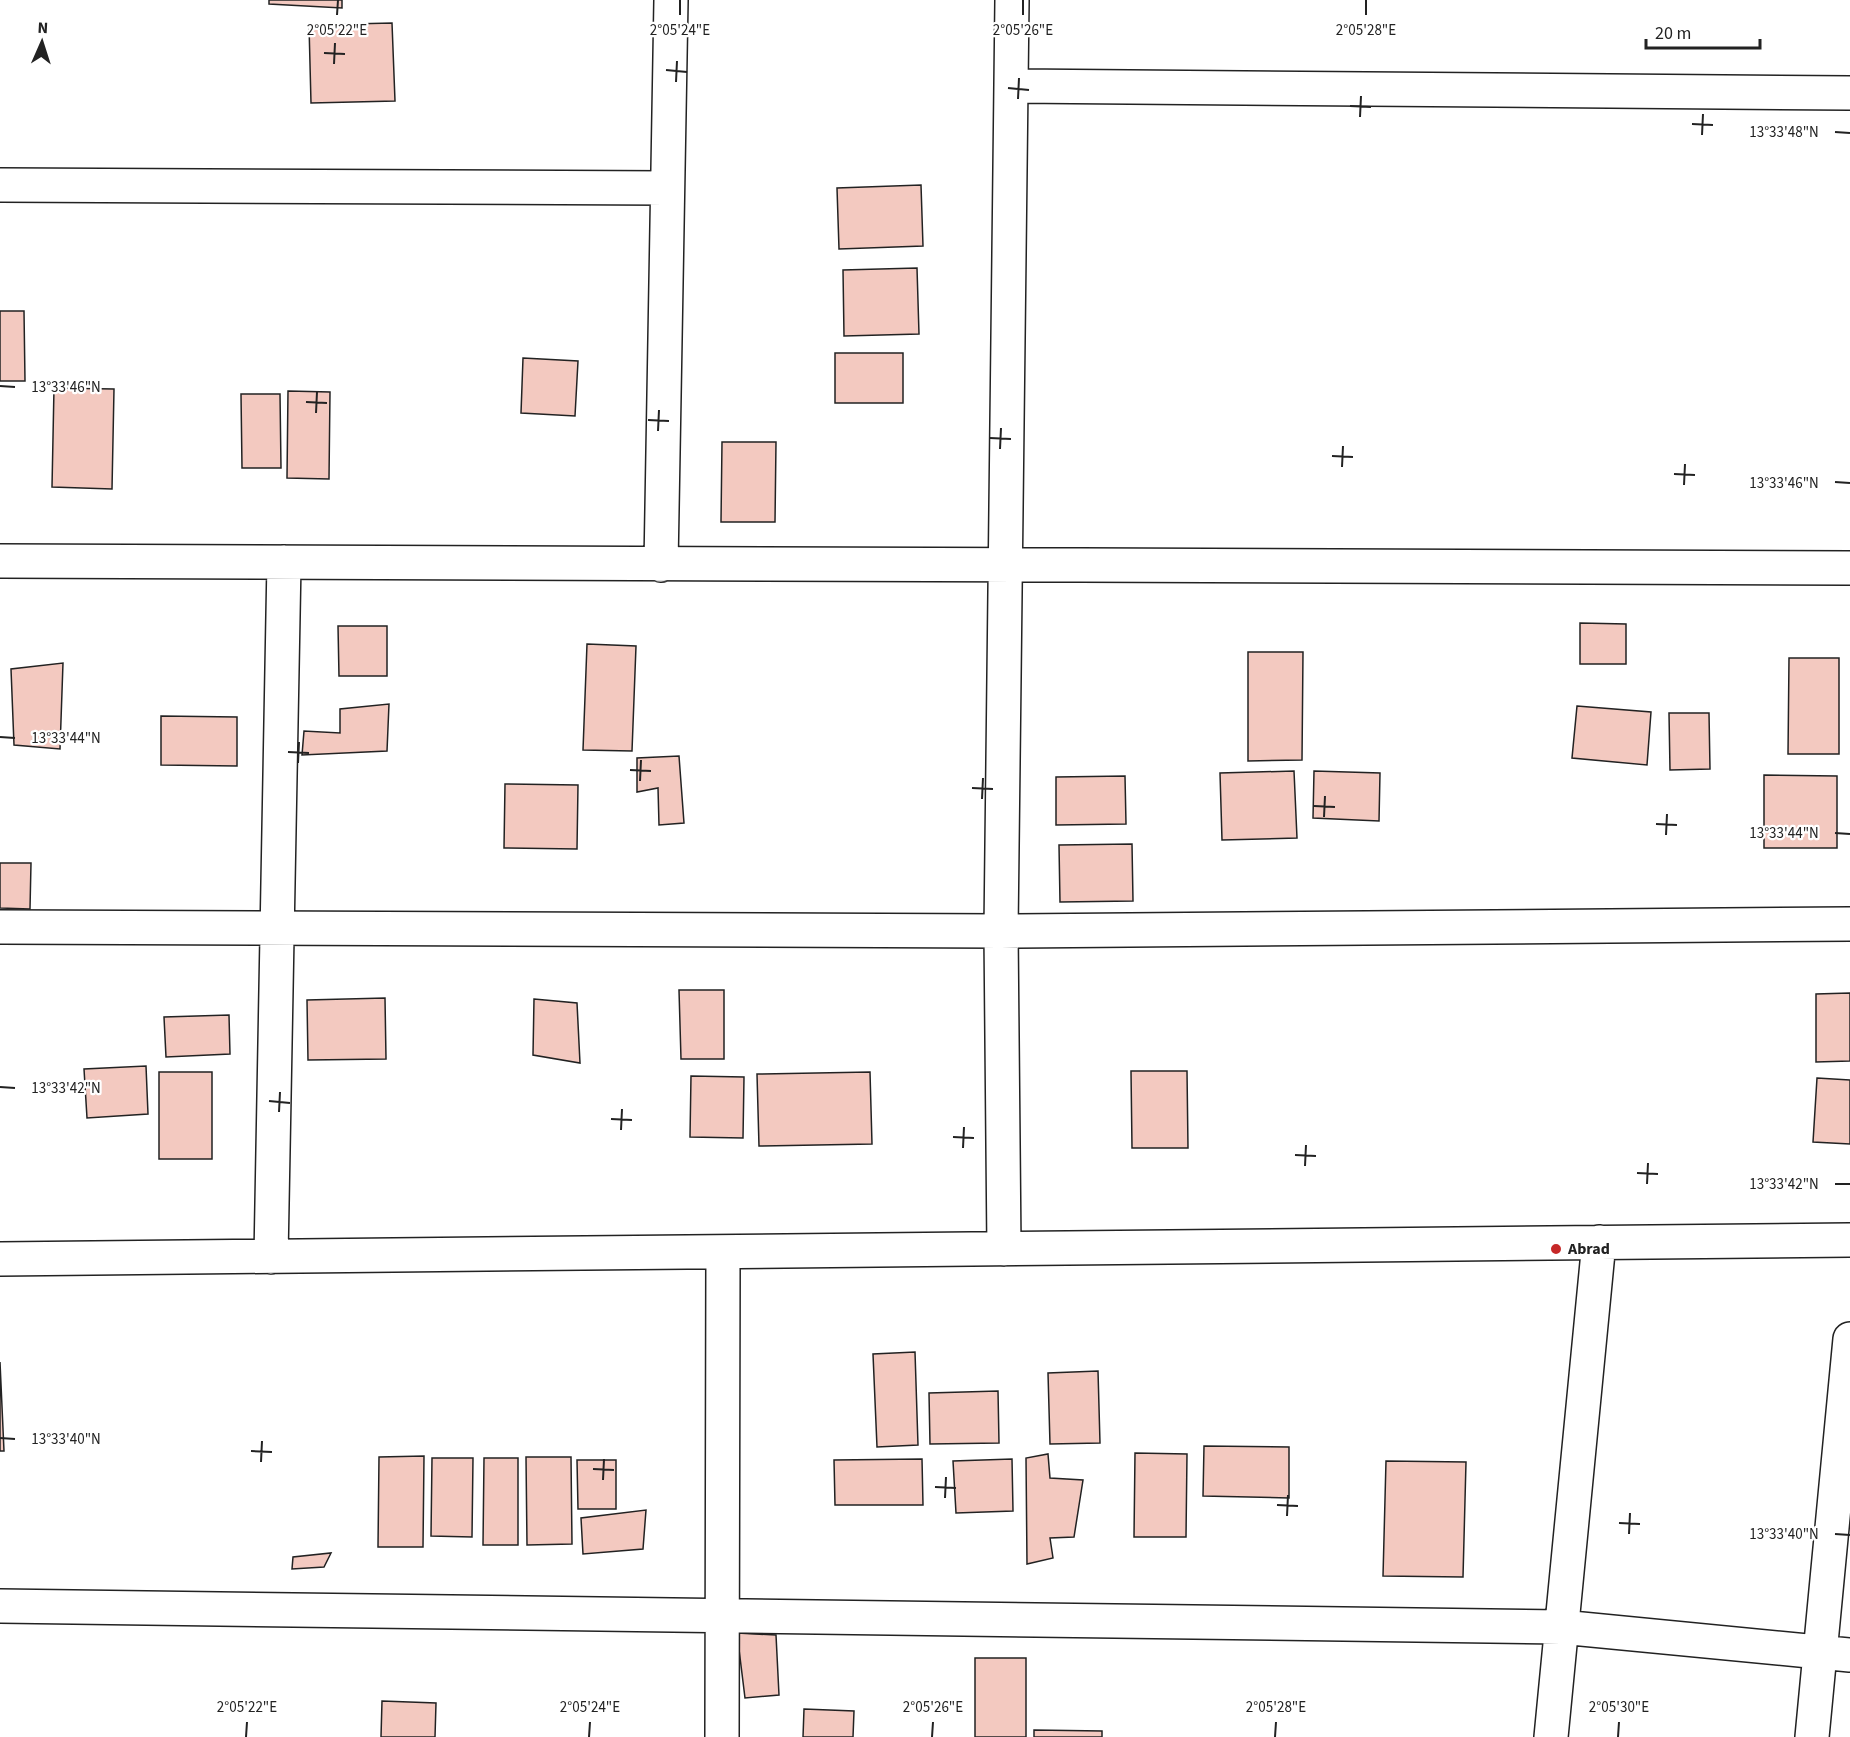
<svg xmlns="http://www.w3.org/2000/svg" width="1850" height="1737" font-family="'Source Sans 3',sans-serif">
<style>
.building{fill:#f3c9c0;stroke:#222;stroke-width:1.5}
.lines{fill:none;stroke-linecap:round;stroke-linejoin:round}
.minor-casing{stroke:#222;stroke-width:36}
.minor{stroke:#fff;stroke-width:33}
.ticks{fill:none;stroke:#222;stroke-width:2}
.poi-dot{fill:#c62828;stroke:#fff;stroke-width:2}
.labels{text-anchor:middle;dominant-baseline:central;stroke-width:4.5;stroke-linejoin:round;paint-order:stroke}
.poi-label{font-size:16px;font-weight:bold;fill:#222;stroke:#fff;text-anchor:start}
.ticks-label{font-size:15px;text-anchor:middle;fill:#222;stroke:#fff;stroke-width:4.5;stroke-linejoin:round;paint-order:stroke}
</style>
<rect width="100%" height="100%" fill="#fff"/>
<path class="building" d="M 269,0 L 342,0 L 342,8 L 269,4 Z
M 392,23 L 395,101 L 311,103 L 309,25 Z
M 921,185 L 923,246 L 839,249 L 837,188 Z
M 917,268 L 919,334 L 844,336 L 843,270 Z
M 0,311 L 24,311 L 25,381 L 0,381 Z
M 835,353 L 903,353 L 903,403 L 835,403 Z
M 523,358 L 578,361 L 575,416 L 521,413 Z
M 54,388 L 114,389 L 112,489 L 52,487 Z
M 288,391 L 330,392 L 329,479 L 287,478 Z
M 241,394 L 280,394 L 281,468 L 242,468 Z
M 722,442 L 776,442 L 775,522 L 721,522 Z
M 1580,623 L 1626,624 L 1626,664 L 1580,664 Z
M 338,626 L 387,626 L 387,676 L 339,676 Z
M 587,644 L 636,646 L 632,751 L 583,750 Z
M 1248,652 L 1303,652 L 1302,760 L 1248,761 Z
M 1789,658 L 1839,658 L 1839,754 L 1788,754 Z
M 63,663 L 60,749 L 14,745 L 11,669 Z
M 389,704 L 387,751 L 302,755 L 304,731 L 340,733 L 340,709 Z
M 1577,706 L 1651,712 L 1647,765 L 1572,758 Z
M 1669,713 L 1709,713 L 1710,769 L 1670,770 Z
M 161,716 L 237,717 L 237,766 L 161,765 Z
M 679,756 L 684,823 L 659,825 L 658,788 L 637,792 L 637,758 Z
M 1294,771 L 1297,838 L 1222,840 L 1220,773 Z
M 1314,771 L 1380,773 L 1379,821 L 1313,818 Z
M 1764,775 L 1837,776 L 1837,848 L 1764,848 Z
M 1125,776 L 1126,824 L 1056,825 L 1056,777 Z
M 505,784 L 578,785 L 577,849 L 504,848 Z
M 1132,844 L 1133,901 L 1060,902 L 1059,845 Z
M 0,863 L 31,863 L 30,909 L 0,908 Z
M 679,990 L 724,990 L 724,1059 L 681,1059 Z
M 1850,993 L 1850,1061 L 1816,1062 L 1816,994 Z
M 385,998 L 386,1059 L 308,1060 L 307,1000 Z
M 534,999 L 577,1003 L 580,1063 L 533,1055 Z
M 229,1015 L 230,1054 L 166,1057 L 164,1017 Z
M 146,1066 L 148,1114 L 87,1118 L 84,1069 Z
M 1131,1071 L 1187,1071 L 1188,1148 L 1132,1148 Z
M 159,1072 L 212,1072 L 212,1159 L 159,1159 Z
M 870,1072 L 872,1144 L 759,1146 L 757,1074 Z
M 691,1076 L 744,1077 L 743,1138 L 690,1137 Z
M 1817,1078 L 1850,1080 L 1850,1144 L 1813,1142 Z
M 915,1352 L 918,1445 L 877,1447 L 873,1354 Z
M 0,1362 L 4,1451 L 0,1451 Z
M 1098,1371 L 1100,1443 L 1050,1444 L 1048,1373 Z
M 998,1391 L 999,1443 L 930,1444 L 929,1393 Z
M 1204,1446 L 1289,1447 L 1289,1498 L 1203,1496 Z
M 1135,1453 L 1187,1454 L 1186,1537 L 1134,1537 Z
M 1048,1454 L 1050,1478 L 1083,1480 L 1074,1537 L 1050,1538 L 1053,1558 L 1027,1564 L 1026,1458 Z
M 424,1456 L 423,1547 L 378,1547 L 379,1457 Z
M 526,1457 L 571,1457 L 572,1544 L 527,1545 Z
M 432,1458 L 473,1458 L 472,1537 L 431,1536 Z
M 484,1458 L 518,1458 L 518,1545 L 483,1545 Z
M 922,1459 L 923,1505 L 835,1505 L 834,1460 Z
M 1012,1459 L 1013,1511 L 956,1513 L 953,1461 Z
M 577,1460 L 616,1460 L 616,1509 L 578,1509 Z
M 1386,1461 L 1466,1462 L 1463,1577 L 1383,1576 Z
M 646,1510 L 643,1549 L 583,1554 L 581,1518 Z
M 331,1553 L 324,1567 L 292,1569 L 293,1557 Z
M 737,1633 L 776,1635 L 779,1695 L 745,1698 Z
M 975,1658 L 1026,1658 L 1026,1737 L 975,1737 Z
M 382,1701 L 436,1703 L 435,1737 L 381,1737 Z
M 804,1709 L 854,1711 L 853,1737 L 803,1737 Z
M 1034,1730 L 1102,1731 L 1102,1737 L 1034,1737 Z"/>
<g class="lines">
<g class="minor-casing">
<path id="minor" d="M 1011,86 L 1850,93
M 0,185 L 667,188
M 0,561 L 1850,568
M 661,565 L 671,0
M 0,927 L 1001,931 L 1850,924
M 1004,1249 L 1001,931 L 1012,0
M 271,1257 L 284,562
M 0,1259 L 1850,1240
M 0,1606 L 1561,1627 L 1850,1655
M 722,1737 L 723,1252
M 1551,1737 L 1599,1242
M 1812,1737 L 1850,1339"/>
</g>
<use href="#minor" class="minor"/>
</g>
<path class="ticks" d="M 337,15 L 338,0M 680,15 L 680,0M 1023,15 L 1023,0M 1366,15 L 1366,0M 324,53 L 345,54M 334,64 L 335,43M 666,70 L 687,72M 676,82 L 677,61M 1008,88 L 1029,90M 1018,99 L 1019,78M 1350,106 L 1371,107M 1360,117 L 1361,96M 1692,124 L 1713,125M 1835,132 L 1850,133M 1702,135 L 1703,114M 0,386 L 15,387M 306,402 L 327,403M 316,413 L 317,392M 648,420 L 669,421M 658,431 L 659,410M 990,438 L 1011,439M 1000,449 L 1001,428M 1332,456 L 1353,457M 1342,467 L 1343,446M 1674,474 L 1695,475M 1835,482 L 1850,483M 1684,485 L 1685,464M 0,737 L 15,738M 288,752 L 309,753M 298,763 L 299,742M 630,770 L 651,771M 640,781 L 641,760M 972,788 L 993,789M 982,799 L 983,778M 1314,806 L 1335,807M 1324,817 L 1325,796M 1656,824 L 1677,825M 1835,833 L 1850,834M 1666,835 L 1667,814M 0,1087 L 15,1088M 269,1101 L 290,1103M 279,1112 L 280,1092M 611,1119 L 632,1120M 621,1130 L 622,1109M 953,1137 L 974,1138M 963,1148 L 964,1127M 1295,1155 L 1316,1156M 1305,1166 L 1306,1145M 1637,1173 L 1658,1174M 1647,1184 L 1648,1163M 1835,1184 L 1850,1184M 0,1438 L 15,1439M 251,1451 L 272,1452M 261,1462 L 262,1441M 593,1469 L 614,1470M 603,1480 L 604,1459M 935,1487 L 956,1488M 945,1498 L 946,1477M 1277,1505 L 1298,1506M 1287,1516 L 1288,1495M 1619,1523 L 1640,1524M 1629,1534 L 1630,1513M 1835,1534 L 1850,1535M 246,1737 L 247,1722M 589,1737 L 590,1722M 932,1737 L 933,1722M 1275,1737 L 1276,1722M 1618,1737 L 1619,1722"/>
<circle class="poi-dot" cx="1556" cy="1249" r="6"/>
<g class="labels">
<g class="poi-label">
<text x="1568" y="1249">Abrad</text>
</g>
</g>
<g class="ticks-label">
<text x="337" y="35">2°05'22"E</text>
<text x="680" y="35">2°05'24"E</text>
<text x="1023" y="35">2°05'26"E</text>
<text x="1366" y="35">2°05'28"E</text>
<text x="1784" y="137">13°33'48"N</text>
<text x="66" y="392">13°33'46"N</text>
<text x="1784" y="488">13°33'46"N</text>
<text x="66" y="743">13°33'44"N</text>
<text x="1784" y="838">13°33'44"N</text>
<text x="66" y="1093">13°33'42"N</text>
<text x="1784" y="1189">13°33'42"N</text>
<text x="66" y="1444">13°33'40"N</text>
<text x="1784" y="1539">13°33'40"N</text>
<text x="247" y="1712">2°05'22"E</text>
<text x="590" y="1712">2°05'24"E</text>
<text x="933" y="1712">2°05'26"E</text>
<text x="1276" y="1712">2°05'28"E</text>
<text x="1619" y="1712">2°05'30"E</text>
</g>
<g transform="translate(42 42) rotate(3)" stroke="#ffffff" stroke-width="4.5" paint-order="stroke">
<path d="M0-4.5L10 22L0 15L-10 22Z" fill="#222222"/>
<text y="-9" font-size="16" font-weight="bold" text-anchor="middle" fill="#222222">N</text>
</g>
<path d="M1646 39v9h114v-9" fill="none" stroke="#222222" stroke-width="3"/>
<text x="1655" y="39" font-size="18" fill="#222222" stroke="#ffffff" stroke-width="4.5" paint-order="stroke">20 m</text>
</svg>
